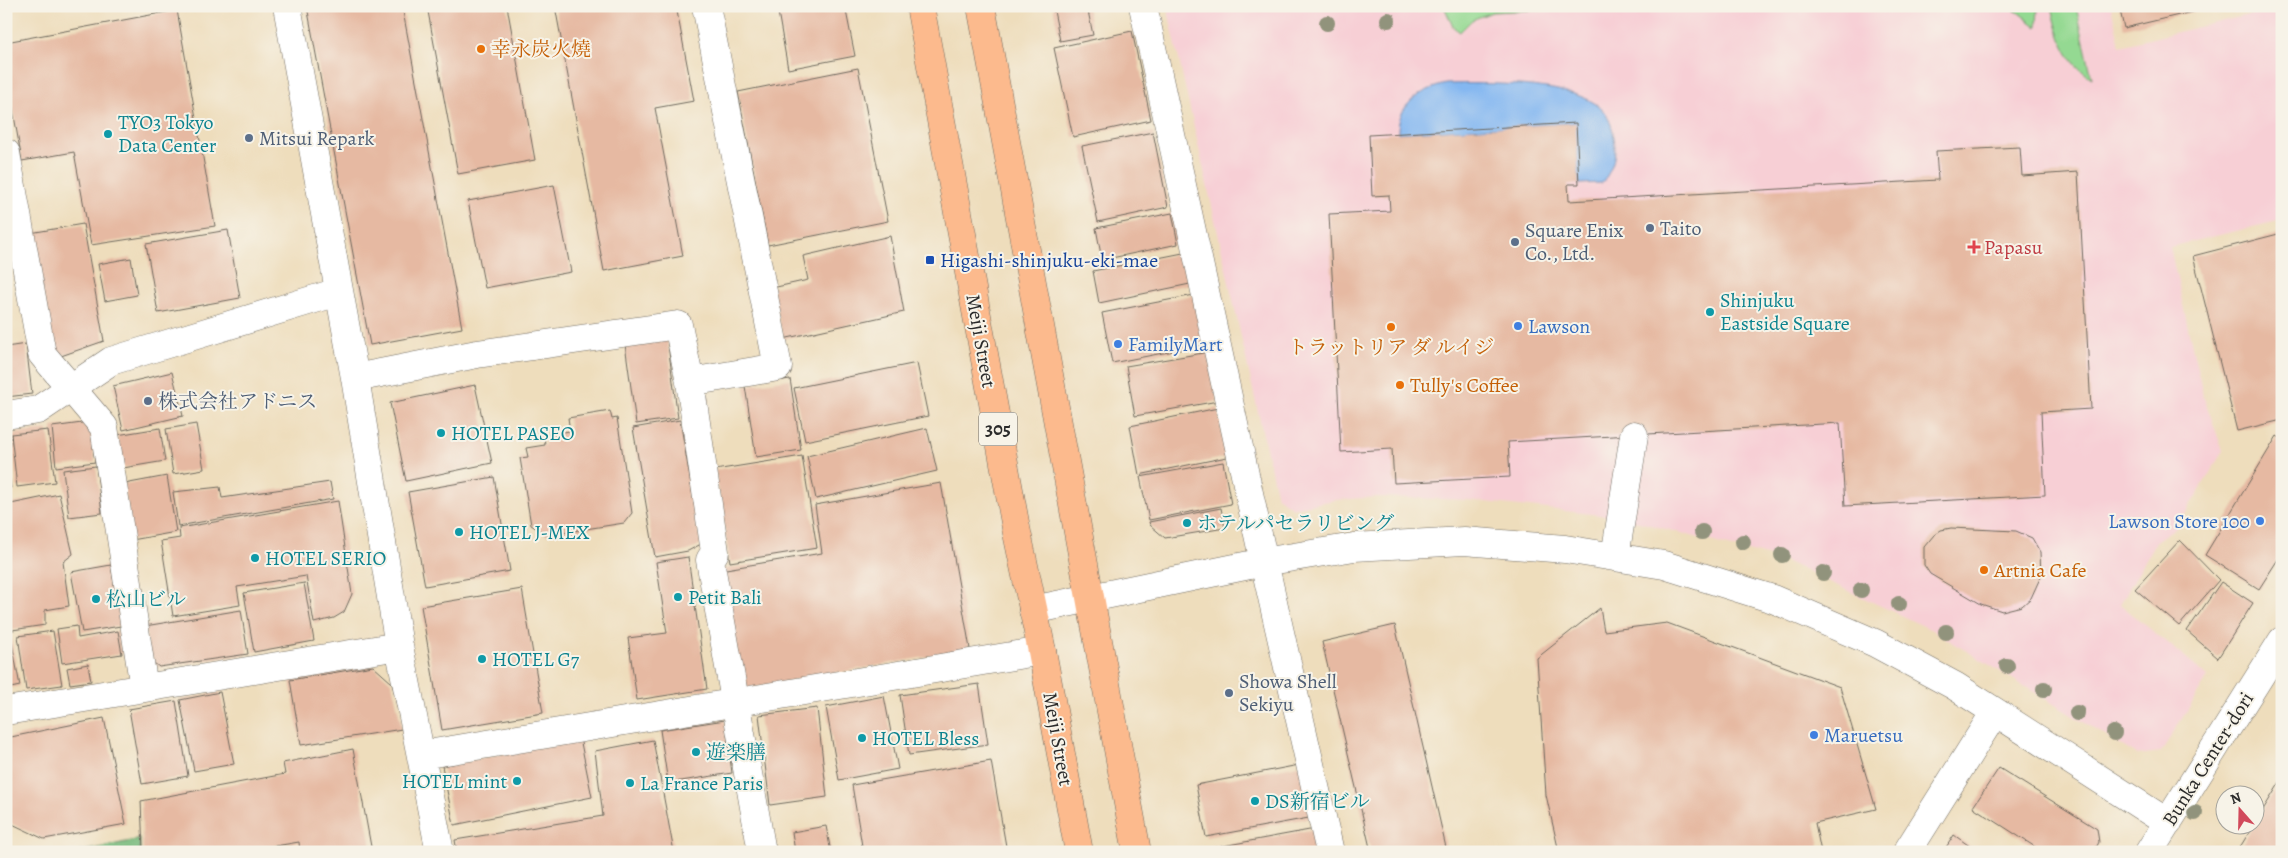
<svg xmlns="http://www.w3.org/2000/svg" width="2288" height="858" font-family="Alegreya,'Noto Serif JP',serif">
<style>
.built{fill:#f7cfd5}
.green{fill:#94d992;stroke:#60825e}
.forest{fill:#77b97c;stroke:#517254}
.water{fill:#84b7f1;stroke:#58718e}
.building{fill:#e6b9a2}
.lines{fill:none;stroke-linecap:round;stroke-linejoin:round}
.minor-casing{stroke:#6f695e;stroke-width:29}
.major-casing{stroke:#6f695e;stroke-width:29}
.minor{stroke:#fff;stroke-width:28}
.major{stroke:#fcba8d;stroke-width:28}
.tree{fill:#91937b}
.food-dot{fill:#e8710a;stroke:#f7f3e8;stroke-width:2}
.culture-dot{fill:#0f9aa8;stroke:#f7f3e8;stroke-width:2}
.service-dot{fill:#5c6f8a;stroke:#f7f3e8;stroke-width:2}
.health-dot{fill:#e0444e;stroke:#f7f3e8;stroke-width:2}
.transit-dot{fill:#1a4fb4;stroke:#f7f3e8;stroke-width:2}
.shop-dot{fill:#3f7fe0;stroke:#f7f3e8;stroke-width:2}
.labels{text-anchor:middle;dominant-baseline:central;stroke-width:4;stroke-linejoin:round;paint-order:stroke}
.shield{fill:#f7f3e8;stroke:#686764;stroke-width:1}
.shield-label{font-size:19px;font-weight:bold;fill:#2b2b2b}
.food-label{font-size:20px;fill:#c56008;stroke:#f7f3e8;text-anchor:start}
.culture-label{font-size:20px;fill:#0d838f;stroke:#f7f3e8;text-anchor:start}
.service-label{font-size:20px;fill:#4e5e75;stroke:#f7f3e8;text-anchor:start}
.health-label{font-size:20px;fill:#be3a42;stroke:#f7f3e8;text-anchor:start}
.transit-label{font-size:20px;fill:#164399;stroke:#f7f3e8;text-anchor:start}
.shop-label{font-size:20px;fill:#366cbe;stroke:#f7f3e8;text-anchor:start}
.street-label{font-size:20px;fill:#2b2b2b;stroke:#f7f3e8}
</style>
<rect width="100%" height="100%" fill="#f7f3e8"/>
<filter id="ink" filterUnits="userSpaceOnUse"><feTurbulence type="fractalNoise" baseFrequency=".02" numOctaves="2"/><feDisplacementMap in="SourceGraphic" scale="10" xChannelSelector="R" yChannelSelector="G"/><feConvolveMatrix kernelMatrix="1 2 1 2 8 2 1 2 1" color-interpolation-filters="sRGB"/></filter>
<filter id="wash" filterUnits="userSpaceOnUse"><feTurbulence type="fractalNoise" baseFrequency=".0096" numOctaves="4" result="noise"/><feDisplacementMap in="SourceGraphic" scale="20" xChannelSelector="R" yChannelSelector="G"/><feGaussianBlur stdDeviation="1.12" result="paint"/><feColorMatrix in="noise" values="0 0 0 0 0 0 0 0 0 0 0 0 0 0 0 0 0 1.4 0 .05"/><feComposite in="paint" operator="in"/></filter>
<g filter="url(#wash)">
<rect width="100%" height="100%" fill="#eeddbc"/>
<path class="built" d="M 1167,6 L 2111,6 L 2120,46 L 2273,9 L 2282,48 L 2282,220 L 2170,247 L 2203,395 L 2223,451 L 2178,526 L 2157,540 L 2120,604 L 2208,677 L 2161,752 L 2137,755 L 1934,631 L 1785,561 L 1639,522 L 1600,515 L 1468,500 L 1379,497 L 1335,500 L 1293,508 L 1277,497 Z"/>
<path class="green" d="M 1444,6 L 1619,6 L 1492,12 L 1472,20 L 1460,32 L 1453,27 Z
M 2010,6 L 2038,6 L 2037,27 Z
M 2052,6 L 2076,6 L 2092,78 C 2066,63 2058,35 2052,6 Z"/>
<path class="forest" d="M 140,839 L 140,852 L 78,852 Z
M 291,840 L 293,852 L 270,852 L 272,843 Z"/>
<path class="water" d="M 1446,84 C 1486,83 1563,82 1596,104 C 1607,112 1612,124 1614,137 C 1617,155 1613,169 1602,183 L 1579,184 L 1575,123 L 1398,133 C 1397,105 1420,90 1446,84 Z"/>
<g id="blocks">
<path class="building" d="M 307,6 L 402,6 L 462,328 L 370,345 Z
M 427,6 L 507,6 L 535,160 L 458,174 Z
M 555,6 L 676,6 L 694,101 L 655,108 L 683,256 L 604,271 Z
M 777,6 L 845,6 L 855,56 L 788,69 Z
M 1053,6 L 1087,6 L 1093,35 L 1060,41 Z
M 2119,6 L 2213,6 L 2213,7 L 2124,28 Z
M 177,10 L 215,226 L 91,245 L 74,152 L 22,161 L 6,70 L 6,42 Z
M 1132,31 L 1151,120 L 1073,137 L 1054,48 Z
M 858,68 L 888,221 L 768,245 L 738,92 Z
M 1576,123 L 1579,184 L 1568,184 L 1569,201 L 1938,180 L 1936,151 L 2020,147 L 2022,176 L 2078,172 L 2091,409 L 2041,412 L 2045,495 L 1845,506 L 1840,423 L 1508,442 L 1510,477 L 1394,483 L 1392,449 L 1341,452 L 1329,214 L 1390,211 L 1389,195 L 1372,196 L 1369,135 Z
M 1153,132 L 1168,207 L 1098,222 L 1082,146 Z
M 554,185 L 571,272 L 485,288 L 468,201 Z
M 1172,213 L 1178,244 L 1102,260 L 1096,228 Z
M 83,224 L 104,341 L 61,356 L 52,351 L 30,233 Z
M 228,230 L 240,298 L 158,313 L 146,244 Z
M 2282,233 L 2282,420 L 2237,431 L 2193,256 Z
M 890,236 L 904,312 L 783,339 L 772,288 L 808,280 L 803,256 Z
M 1183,253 L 1190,284 L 1099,303 L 1093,271 Z
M 131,258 L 137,295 L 105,301 L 98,264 Z
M 1194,295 L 1204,345 L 1112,363 L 1102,313 Z
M 667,338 L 678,418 L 636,424 L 625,344 Z
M 26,344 L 32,394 L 6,397 L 6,347 Z
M 1209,352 L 1218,401 L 1135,416 L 1126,366 Z
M 917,363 L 928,416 L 805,441 L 794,388 Z
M 172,372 L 183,416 L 123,430 L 113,386 Z
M 790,379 L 801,450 L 756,457 L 745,386 Z
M 475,385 L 492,463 L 406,481 L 390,403 Z
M 1218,408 L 1227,457 L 1139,475 L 1130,426 Z
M 610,411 L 612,419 L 617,418 L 632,513 L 624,523 L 547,535 L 531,525 L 520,458 L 528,457 L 526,448 L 545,445 L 544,435 L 570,431 L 568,418 Z
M 680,420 L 701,544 L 688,551 L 655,557 L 633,428 Z
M 82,423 L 91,430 L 95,462 L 56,467 L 52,427 Z
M 196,424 L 204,469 L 173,474 L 166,429 Z
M 160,428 L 165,461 L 123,468 L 117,435 Z
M 927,428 L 937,471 L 816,499 L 807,456 Z
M 48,430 L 55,482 L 17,487 L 11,434 Z
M 2277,436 L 2282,439 L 2282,553 L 2259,589 L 2205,555 Z
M 6,456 L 11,488 L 6,488 Z
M 802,456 L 817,548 L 730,562 L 715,470 Z
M 1223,462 L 1231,504 L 1149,520 L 1140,477 Z
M 96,466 L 102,513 L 69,517 L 63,470 Z
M 167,476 L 176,532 L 132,540 L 124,484 Z
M 494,477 L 510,571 L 425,586 L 408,492 Z
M 330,482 L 333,499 L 178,526 L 173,492 L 220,487 L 222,498 Z
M 941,483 L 970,649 L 741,690 L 720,570 L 822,553 L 815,505 Z
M 59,494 L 73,554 L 63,562 L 69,606 L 45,610 L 45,625 L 6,631 L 6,505 Z
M 338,501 L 352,594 L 344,612 L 334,618 L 314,623 L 306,576 L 237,587 L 240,605 L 173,616 L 161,541 L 180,538 L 179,528 Z
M 1221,508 L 1225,528 L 1165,538 L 1150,525 L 1149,522 Z
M 1951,528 L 2016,531 L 2032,538 L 2040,552 L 2041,576 L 2031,598 L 2022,606 L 2002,611 L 1981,604 L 1930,574 L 1924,565 L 1924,547 L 1934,535 L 1941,530 Z
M 2180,540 L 2219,580 L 2179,626 L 2135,589 Z
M 688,557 L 707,689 L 637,700 L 628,638 L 667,633 L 656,562 Z
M 111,565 L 121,626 L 82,632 L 71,572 Z
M 2221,582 L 2253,603 L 2218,658 L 2187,631 Z
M 304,583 L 314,641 L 254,652 L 244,593 Z
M 522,589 L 543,713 L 442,730 L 421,606 Z
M 1600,608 L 1604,631 L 1667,623 L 1840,687 L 1876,809 L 1815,823 L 1821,852 L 1559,852 L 1546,795 L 1537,658 Z
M 241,610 L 248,654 L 159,667 L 149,659 L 145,626 Z
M 1395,625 L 1447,852 L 1371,852 L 1322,642 Z
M 77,626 L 78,638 L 118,631 L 122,654 L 62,663 L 57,629 Z
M 53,631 L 62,685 L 26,690 L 18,636 Z
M 11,638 L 20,686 L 6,689 L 6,639 Z
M 88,664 L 91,681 L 70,684 L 67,668 Z
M 373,666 L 392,683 L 402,729 L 301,745 L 290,680 Z
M 979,684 L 988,744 L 909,755 L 900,695 Z
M 220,692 L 234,764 L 194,771 L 180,700 Z
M 884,696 L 898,769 L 839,780 L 826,707 Z
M 176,701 L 188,776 L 142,784 L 129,709 Z
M 817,708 L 827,797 L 770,805 L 759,715 Z
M 104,718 L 126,824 L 44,839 L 6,821 L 6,738 Z
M 725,720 L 732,773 L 668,783 L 660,730 Z
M 580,738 L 592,797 L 454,825 L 442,766 Z
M 653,740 L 674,852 L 457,852 L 455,840 L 603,816 L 595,751 Z
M 353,749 L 372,852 L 300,852 L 299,842 L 240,852 L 143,852 L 141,801 L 285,774 L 283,763 Z
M 991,761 L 1007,852 L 863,852 L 852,785 Z
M 1304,764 L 1314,817 L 1206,837 L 1196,785 Z
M 1999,768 L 2097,829 L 2099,842 L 2094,852 L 2043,852 L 1973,807 Z
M 2282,779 L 2282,852 L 2237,852 L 2253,826 L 2256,826 L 2256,821 Z
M 826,826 L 831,852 L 795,852 L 792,832 Z
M 1315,829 L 1319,852 L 1213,852 L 1212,848 Z
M 1954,835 L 1978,852 L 1943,852 Z"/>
</g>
</g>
<g filter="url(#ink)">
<use href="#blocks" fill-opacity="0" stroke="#6f695e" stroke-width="1"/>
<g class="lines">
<g class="minor-casing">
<path id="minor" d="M 287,6 L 355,378 L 399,646 L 440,852
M 1143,6 L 1264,562 L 1330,852
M 6,153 L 42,354 L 104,427 L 144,688
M 355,378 L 477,354 L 678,325 L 690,382 L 715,552 L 710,560 L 762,852
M 690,382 L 778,367 L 706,6
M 6,415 L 38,410 L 111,361 L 338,292
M 1615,557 L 1634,435
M 1033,610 L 1264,562 L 1354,547 L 1464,541 L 1565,549 L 1664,565 L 1773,599 L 1875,643 L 1955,686 L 2168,823
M 6,711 L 399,646
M 422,755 L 1042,651
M 1907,852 L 1995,712
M 2149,852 L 2282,641"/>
</g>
<g class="major-casing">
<path id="major" d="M 920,6 L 1016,528 L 1042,651 L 1079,852
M 981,6 L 1137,852"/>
</g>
<use href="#minor" class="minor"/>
<use href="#major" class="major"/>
</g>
<g class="tree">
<circle cx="1388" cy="20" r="8"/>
<circle cx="1327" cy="23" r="8"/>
<circle cx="1702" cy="532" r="8"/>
<circle cx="1743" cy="542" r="8"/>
<circle cx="1782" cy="555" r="8"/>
<circle cx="1823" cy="573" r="8"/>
<circle cx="1861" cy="590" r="8"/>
<circle cx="1899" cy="604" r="8"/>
<circle cx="1946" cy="632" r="8"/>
<circle cx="2007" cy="666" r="8"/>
<circle cx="2044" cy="689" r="8"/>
<circle cx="2077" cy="713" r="8"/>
<circle cx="2114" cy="733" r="8"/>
<circle cx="2195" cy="813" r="8"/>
</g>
</g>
<g class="food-dot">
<circle cx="481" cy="49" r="5"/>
<circle cx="1391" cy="327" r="5"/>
<circle cx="1400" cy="385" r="5"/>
<circle cx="1984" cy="570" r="5"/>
</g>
<g class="culture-dot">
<circle cx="108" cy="134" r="5"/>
<circle cx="1710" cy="312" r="5"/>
<circle cx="441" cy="433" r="5"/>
<circle cx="1187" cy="523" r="5"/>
<circle cx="459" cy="532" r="5"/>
<circle cx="255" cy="558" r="5"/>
<circle cx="678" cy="597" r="5"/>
<circle cx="96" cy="599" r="5"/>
<circle cx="482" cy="659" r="5"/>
<circle cx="862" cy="738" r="5"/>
<circle cx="696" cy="752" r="5"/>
<circle cx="517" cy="781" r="5"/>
<circle cx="630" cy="783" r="5"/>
<circle cx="1255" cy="801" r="5"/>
</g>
<g class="service-dot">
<circle cx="249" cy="138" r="5"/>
<circle cx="1650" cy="228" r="5"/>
<circle cx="1515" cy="242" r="5"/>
<circle cx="148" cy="401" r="5"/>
<circle cx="1229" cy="693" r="5"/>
</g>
<path class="health-dot" d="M1971.5 239.5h5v5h5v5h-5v5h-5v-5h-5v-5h5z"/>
<rect class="transit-dot" x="925" y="255" width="10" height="10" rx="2.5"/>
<g class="shop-dot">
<circle cx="1518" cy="326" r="5"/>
<circle cx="1118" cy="344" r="5"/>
<circle cx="2260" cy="521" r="5"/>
<circle cx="1814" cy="735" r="5"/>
</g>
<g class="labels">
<rect class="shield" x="979" y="412.5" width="38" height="33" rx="4"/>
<g class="shield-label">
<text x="998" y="429">305</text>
</g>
<g class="food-label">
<text x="491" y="49">幸永炭火燒</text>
<text x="1391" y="347" text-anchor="middle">トラットリア ダ ルイジ</text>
<text x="1410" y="385">Tully's Coffee</text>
<text x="1994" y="570">Artnia Cafe</text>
</g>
<g class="culture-label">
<text x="118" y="122">TYO3 Tokyo<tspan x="118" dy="23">Data Center</tspan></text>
<text x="1720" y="300">Shinjuku<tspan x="1720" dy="23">Eastside Square</tspan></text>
<text x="451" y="433">HOTEL PASEO</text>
<text x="1197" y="523">ホテルパセラリビング</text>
<text x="469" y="532">HOTEL J-MEX</text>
<text x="265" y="558">HOTEL SERIO</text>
<text x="688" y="597">Petit Bali</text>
<text x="106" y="599">松山ビル</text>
<text x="492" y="659">HOTEL G7</text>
<text x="872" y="738">HOTEL Bless</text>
<text x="706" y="752">遊楽膳</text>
<text x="507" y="781" text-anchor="end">HOTEL mint</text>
<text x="640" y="783">La France Paris</text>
<text x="1265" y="801">DS新宿ビル</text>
</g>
<g class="service-label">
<text x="259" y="138">Mitsui Repark</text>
<text x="1660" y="228">Taito</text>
<text x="1525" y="230">Square Enix<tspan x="1525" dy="23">Co., Ltd.</tspan></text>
<text x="158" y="401">株式会社アドニス</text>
<text x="1239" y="681">Showa Shell<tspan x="1239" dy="23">Sekiyu</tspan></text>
</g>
<g class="health-label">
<text x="1984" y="247">Papasu</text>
</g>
<g class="transit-label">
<text x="940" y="260">Higashi-shinjuku-eki-mae</text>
</g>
<g class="shop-label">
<text x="1528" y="326">Lawson</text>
<text x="1128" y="344">FamilyMart</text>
<text x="2250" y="521" text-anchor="end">Lawson Store 100</text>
<text x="1824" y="735">Maruetsu</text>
</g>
<g class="street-label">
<text transform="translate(981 341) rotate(80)">Meiji Street</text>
<text transform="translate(1058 739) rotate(80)">Meiji Street</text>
<text transform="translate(2208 759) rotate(-58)">Bunka Center-dori</text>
</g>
</g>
<rect width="2288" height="858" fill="none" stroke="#f7f3e8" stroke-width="25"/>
<g transform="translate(2240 810) rotate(340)"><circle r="24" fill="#f7f3e8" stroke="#a5a39c"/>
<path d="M0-4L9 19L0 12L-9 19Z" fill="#d1495b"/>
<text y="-8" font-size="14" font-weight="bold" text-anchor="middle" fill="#2b2b2b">N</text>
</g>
</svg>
